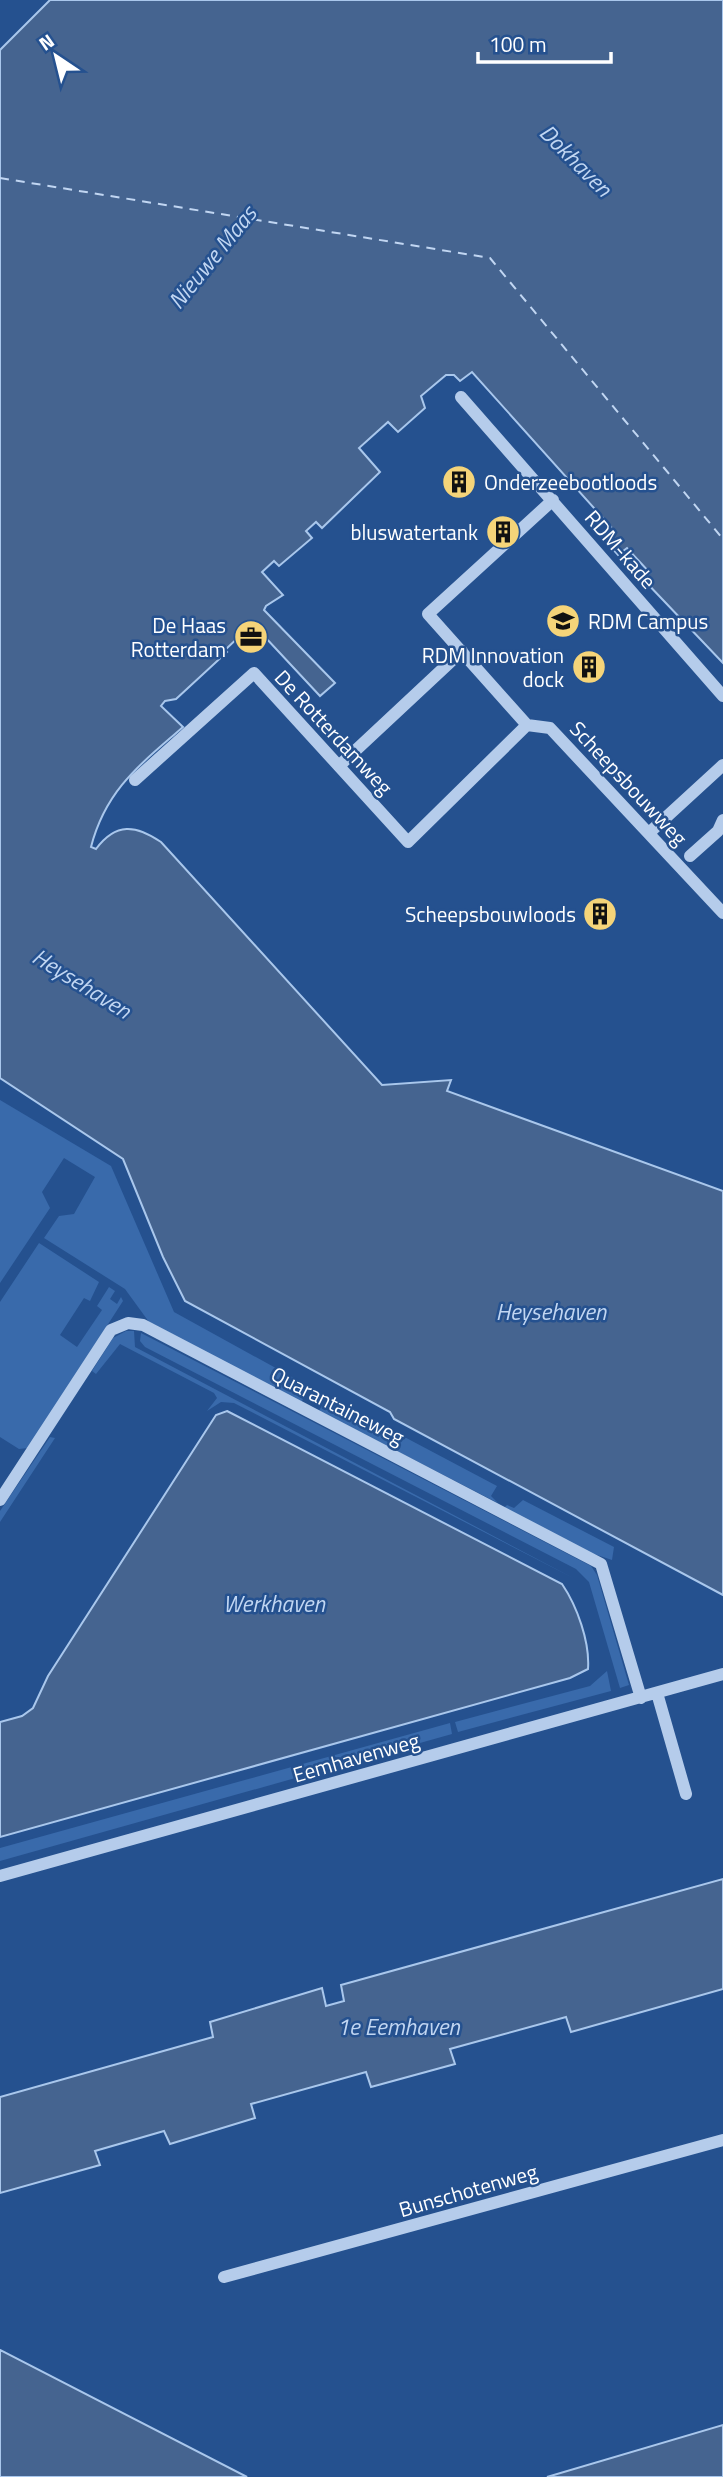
<svg xmlns="http://www.w3.org/2000/svg" width="723" height="2477" font-family="'Titillium Web',sans-serif">
<style>
.green{fill:#396aab}
.water{fill:#456490;stroke:#a9c7ec;stroke-width:2}
.lines{fill:none;stroke-linecap:round;stroke-linejoin:round}
.ferry{stroke:#c1d6f2;stroke-width:2;stroke-dasharray:9 7;stroke-linecap:butt}
.minor{stroke:#b5cceb;stroke-width:12}
.labels{text-anchor:middle;dominant-baseline:central;stroke-width:5;stroke-linejoin:round;paint-order:stroke}
.poi-label{font-size:21px;fill:#fff;stroke:#25518f;text-anchor:end}
.street-label{font-size:21px;fill:#fff;stroke:#25518f}
.water-label{font-size:23px;font-style:italic;fill:#c1d6f2;stroke:#25518f}
</style>
<rect width="100%" height="100%" fill="#25518f"/>
<path class="green" d="M 0,1100 L 111,1166 L 174,1312 L 303,1383 L 296,1395 L 303,1399 L 301,1403 L 149,1322 L 125,1289 L 44,1238 L 59,1216 L 74,1214 L 95,1177 L 64,1158 L 42,1192 L 50,1208 L 0,1283 Z
M 39,1243 L 99,1282 L 90,1301 L 84,1298 L 60,1335 L 77,1347 L 102,1310 L 97,1306 L 109,1287 L 115,1291 L 110,1299 L 117,1304 L 121,1297 L 123,1301 L 28,1448 L 19,1449 L 0,1437 L 0,1302 Z
M 126,1331 L 134,1331 L 135,1347 L 577,1580 L 234,1403 L 221,1402 L 207,1411 L 217,1398 L 214,1393 L 120,1344 L 96,1374 L 92,1371 L 113,1338 Z
M 141,1333 L 591,1566 L 597,1575 L 629,1685 L 620,1688 L 589,1582 L 576,1569 L 145,1347 L 140,1341 Z
M 327,1396 L 497,1486 L 491,1496 L 498,1503 L 319,1411 Z
M 50,1437 L 55,1438 L 0,1522 L 0,1511 Z
M 523,1500 L 614,1547 L 612,1560 L 591,1553 L 504,1508 L 507,1505 L 514,1508 Z
M 607,1671 L 611,1691 L 458,1732 L 455,1722 L 590,1686 Z
M 450,1723 L 452,1734 L 0,1861 L 0,1848 Z"/>
<path class="water" d="M 50,0 L 723,0 L 723,663 L 643,579 L 650,573 L 627,548 L 618,555 L 601,536 L 611,527 L 472,372 L 460,381 L 454,375 L 446,375 L 421,396 L 425,408 L 398,432 L 388,422 L 359,448 L 380,472 L 322,528 L 316,522 L 306,531 L 312,538 L 279,566 L 274,561 L 262,572 L 283,595 L 266,606 L 264,610 L 335,683 L 320,696 L 251,622 L 247,623 L 244,632 L 225,650 L 227,652 L 176,699 L 165,701 L 161,706 L 183,727 C 141,764 106,789 91,847 L 96,849 C 116,822 136,825 161,842 L 382,1085 L 451,1080 L 447,1091 L 723,1191 L 723,1595 L 394,1419 L 390,1412 L 185,1301 L 163,1257 L 123,1159 L 0,1078 L 0,50 Z
M 227,1411 L 562,1584 C 577,1606 590,1642 588,1669 L 570,1678 L 0,1837 L 0,1722 L 22,1716 L 33,1708 L 48,1676 L 216,1415 Z
M 723,1879 L 723,1989 L 571,2032 L 566,2017 L 450,2049 L 455,2064 L 371,2087 L 366,2072 L 251,2104 L 255,2118 L 170,2144 L 164,2131 L 95,2151 L 100,2165 L 0,2193 L 0,2097 L 213,2037 L 210,2022 L 322,1988 L 326,2006 L 344,2001 L 341,1985 Z
M 0,2350 L 247,2477 L 0,2477 Z
M 723,2425 L 723,2477 L 547,2477 Z"/>
<g class="lines">
<path class="ferry" d="M 0,178 L 490,258 L 723,539"/>
<path class="minor" d="M 461,397 L 723,696
M 527,725 L 428,614 L 553,500
M 340,765 L 462,651
M 135,780 L 254,673 L 408,842 L 527,725 L 550,728 L 723,913
M 650,832 L 723,765
M 690,856 L 718,831 L 723,820
M 0,1500 L 111,1330 L 128,1323 L 143,1325 L 601,1564 L 641,1698
M 657,1693 L 686,1794
M 0,1876 L 723,1674
M 224,2277 L 723,2140"/>
</g>
<defs>
<g id="building-disc" transform="scale(1.75)"><circle r="9.5" fill="#f5d479" stroke="#25518f"/><path d="M-4-6H4V6H1V3H-1V6H-4ZM-2.5-4.3h1.7v1.8h-1.7ZM.8-4.3h1.7v1.8H.8ZM-2.5-1h1.7V.8h-1.7ZM.8-1h1.7V.8H.8Z" fill="#111"/></g>
<g id="university-disc" transform="scale(1.75)"><circle r="9.5" fill="#f5d479" stroke="#25518f"/><path d="M0-5L7-2L0 1L-7-2ZM-4 1L0 2.5L4 1V4Q0 6-4 4Z" fill="#111"/></g>
<g id="office-disc" transform="scale(1.75)"><circle r="9.5" fill="#f5d479" stroke="#25518f"/><path d="M-6-3h4V-5.5h4V-3h4V5H-6ZM-1-4.5V-3h2v-1.5ZM-6 0V1H6V0Z" fill="#111"/></g>
</defs>
<g fill-rule="evenodd">
<use href="#building-disc" x="459" y="482"/>
<use href="#building-disc" x="503" y="532"/>
<use href="#university-disc" x="563" y="621"/>
<use href="#office-disc" x="251" y="637"/>
<use href="#building-disc" x="589" y="667"/>
<use href="#building-disc" x="600" y="914"/>
</g>
<g class="labels">
<g class="poi-label">
<text x="484" y="482" text-anchor="start">Onderzeebootloods</text>
<text x="478" y="532">bluswatertank</text>
<text x="588" y="621" text-anchor="start">RDM Campus</text>
<text x="226" y="625">De Haas<tspan x="226" dy="24">Rotterdam</tspan></text>
<text x="564" y="655">RDM Innovation<tspan x="564" dy="24">dock</tspan></text>
<text x="576" y="914">Scheepsbouwloods</text>
</g>
<g class="street-label">
<text transform="translate(621 549) rotate(49)">RDM-kade</text>
<text transform="translate(334 732) rotate(47)">De Rotterdamweg</text>
<text transform="translate(629 783) rotate(47)">Scheepsbouwweg</text>
<text transform="translate(338 1405) rotate(27)">Quarantaineweg</text>
<text transform="translate(356 1757) rotate(-16)">Eemhavenweg</text>
<text transform="translate(468 2190) rotate(-16)">Bunschotenweg</text>
</g>
<g class="water-label">
<text transform="translate(576 160) rotate(45)">Dokhaven</text>
<text transform="translate(212 257) rotate(-51)">Nieuwe Maas</text>
<text transform="translate(82 983) rotate(32)">Heysehaven</text>
<text x="551" y="1311">Heysehaven</text>
<text x="274" y="1603">Werkhaven</text>
<text x="398" y="2026">1e Eemhaven</text>
</g>
</g>
<g transform="translate(56 56) rotate(325)" stroke="#25518f" stroke-width="5" paint-order="stroke">
<path d="M0-5L12 26L0 18L-12 26Z" fill="#ffffff"/>
<text y="-10" font-size="19" font-weight="bold" text-anchor="middle" fill="#ffffff">N</text>
</g>
<path d="M478 52v10h133v-10" fill="none" stroke="#ffffff" stroke-width="3.5"/>
<text x="489" y="52" font-size="21" fill="#ffffff" stroke="#25518f" stroke-width="5" paint-order="stroke">100 m</text>
</svg>
